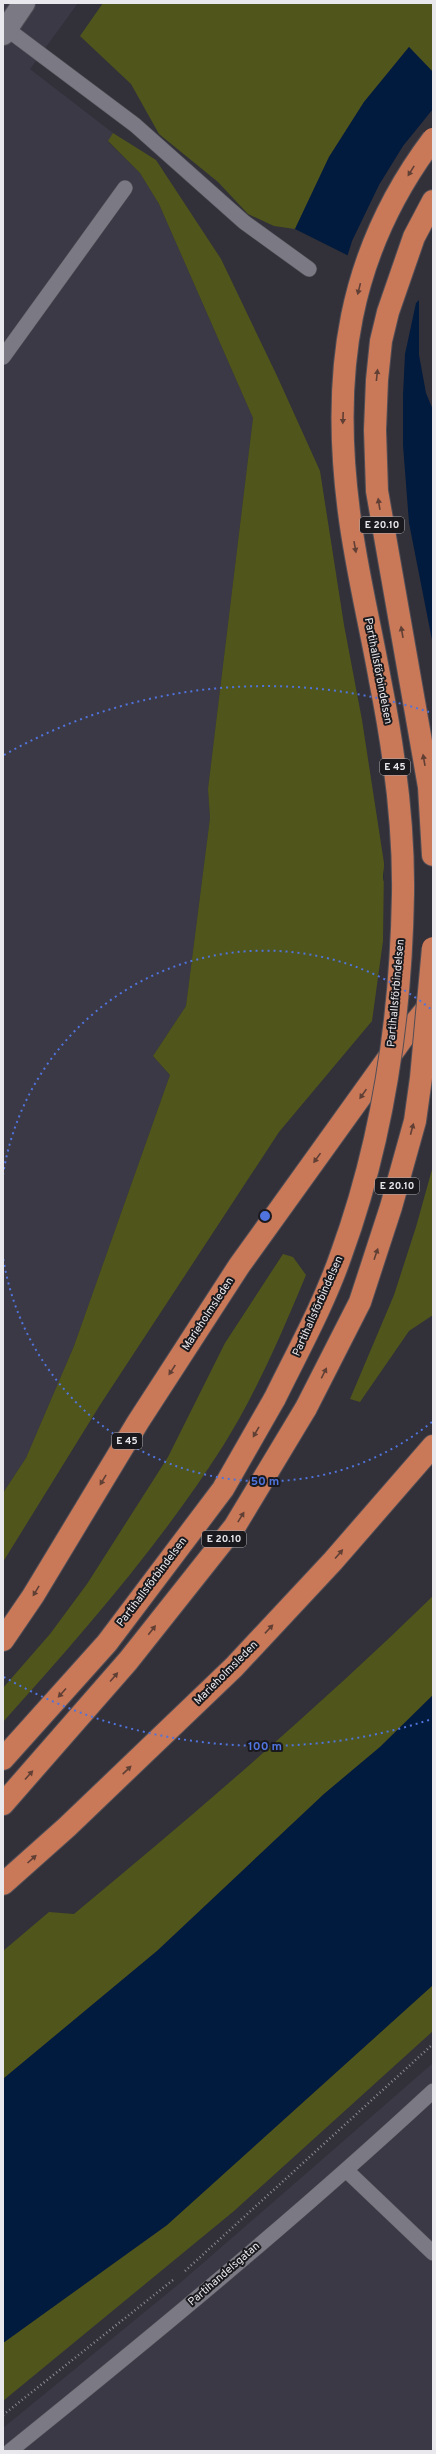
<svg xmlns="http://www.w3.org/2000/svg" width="436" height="2454" font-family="Overpass,sans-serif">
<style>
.built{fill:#3c3947}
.green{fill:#50561b}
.water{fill:#001b3e}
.pier{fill:#323039}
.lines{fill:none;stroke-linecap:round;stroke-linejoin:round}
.lane-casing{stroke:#504e55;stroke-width:16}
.street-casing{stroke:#504e55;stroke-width:24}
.highway-casing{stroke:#504e55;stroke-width:24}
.path{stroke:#8e8d94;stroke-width:2.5;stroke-dasharray:1 3;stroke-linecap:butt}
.lane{stroke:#7b7983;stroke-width:15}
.street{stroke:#7b7983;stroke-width:22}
.highway{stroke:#c97858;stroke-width:22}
.highway-bridge-casing{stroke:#504e55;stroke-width:24;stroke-linecap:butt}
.highway-bridge{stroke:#c97858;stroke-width:22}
.oneway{fill:#603f35}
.ring{fill:none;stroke:#5074dd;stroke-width:2;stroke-dasharray:2 4}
.labels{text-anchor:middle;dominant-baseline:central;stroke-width:4;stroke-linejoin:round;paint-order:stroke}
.shield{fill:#1a191d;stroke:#abaaaf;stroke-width:1}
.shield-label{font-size:10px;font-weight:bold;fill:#e9e8ed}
.street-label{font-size:11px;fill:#e9e8ed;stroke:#1a191d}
.centre{fill:#5074dd;stroke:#1a191d;stroke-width:2}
.ring-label{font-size:12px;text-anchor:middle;font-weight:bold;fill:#5074dd;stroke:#1a191d;stroke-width:4;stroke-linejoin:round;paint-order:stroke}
</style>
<rect width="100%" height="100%" fill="#323039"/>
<path class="built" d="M 3,3 L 78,3 L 30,69 L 113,133 L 108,142 L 140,173 L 159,204 L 253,418 L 208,789 L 210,818 L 186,1006 L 153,1056 L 170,1075 L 74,1346 L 26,1458 L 3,1493 Z
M 433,2063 L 433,2451 L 3,2451 L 3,2428 L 180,2283 Z"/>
<path class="green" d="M 103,3 L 433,3 L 433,72 L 409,47 L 364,102 L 329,157 L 295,229 L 274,226 L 248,214 L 218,182 L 159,134 L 131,84 L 80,36 Z
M 113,133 L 156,160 L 221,259 L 278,378 L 320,471 L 344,625 L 362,720 L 384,863 L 383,941 L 372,1021 L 279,1132 L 100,1405 L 3,1562 L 3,1493 L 26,1458 L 74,1346 L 170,1075 L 153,1056 L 186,1006 L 210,818 L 208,789 L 253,418 L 159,204 L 140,173 L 108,141 Z
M 433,1166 L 433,1315 L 409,1331 L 360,1402 L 350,1399 L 394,1295 L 416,1227 Z
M 283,1254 L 293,1257 L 306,1275 C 282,1333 256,1393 223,1446 C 160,1545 81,1635 3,1722 L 3,1688 L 50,1634 L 87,1584 L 168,1457 L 225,1343 Z
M 433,1596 L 433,1695 L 380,1747 L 324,1794 L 157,1951 L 3,2079 L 3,1951 L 49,1912 L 74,1914 C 197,1812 318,1708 433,1596 Z
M 433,1985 L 433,2031 L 234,2211 L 3,2401 L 3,2343 L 167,2225 Z"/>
<path class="water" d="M 409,47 L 433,72 L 433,839 L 383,879 L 389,824 L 357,260 L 295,229 L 329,157 L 364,102 Z
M 433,1695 L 433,1985 L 167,2225 L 3,2343 L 3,2079 L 157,1951 L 324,1794 L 380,1747 Z"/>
<path class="pier" d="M 433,109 L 433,410 L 426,393 L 419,355 L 419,300 L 416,303 L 405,354 L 403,395 L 403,445 L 409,523 L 433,645 L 433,841 L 383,881 L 387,824 L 366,681 L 335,512 L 330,433 L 330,363 L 355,261 L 347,257 L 352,241 L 379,185 L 403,146 Z"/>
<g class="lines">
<g class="lane-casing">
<path id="lane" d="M 7,29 L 135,125 L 244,222 L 309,269
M 3,357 L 125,188
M 346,2170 L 433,2253
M 10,2451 C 154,2335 297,2217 433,2091"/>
</g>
<g class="street-casing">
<path id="street" d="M 3,34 L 24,3"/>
</g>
<g class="highway-casing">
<path id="highway" d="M 433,201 L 414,237 L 388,312 L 381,341 L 377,380 L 375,430 L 377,491 L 429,787 L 433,855
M 3,1640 L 33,1596 L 138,1422 L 239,1266 L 402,1039 L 433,1001
M 3,1759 L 107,1643 L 223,1489 L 275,1398
M 3,1804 L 128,1661 L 235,1526 L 306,1408
M 3,1884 L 67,1827 L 234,1667 L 333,1561 L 433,1446"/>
</g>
<path class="path" d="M 185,2271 L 433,2044
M 3,2415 L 173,2280"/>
<use href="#lane" class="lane"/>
<use href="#street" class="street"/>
<use href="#highway" class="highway"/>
<g class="highway-bridge-casing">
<path id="highway-bridge" d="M 275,1398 C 298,1351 324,1304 341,1255 C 383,1140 401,1017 403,894 C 404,822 394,750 380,680 C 370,624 356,568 349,512 C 331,374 347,253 433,139
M 306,1408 L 360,1302 L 391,1207 L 415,1121 L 421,1078 L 433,948"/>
</g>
<use href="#highway-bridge" class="highway-bridge"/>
</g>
<defs><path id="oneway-solid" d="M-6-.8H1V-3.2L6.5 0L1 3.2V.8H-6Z"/></defs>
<g class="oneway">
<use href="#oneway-solid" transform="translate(411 171) rotate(122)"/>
<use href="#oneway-solid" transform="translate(359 289) rotate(104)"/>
<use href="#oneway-solid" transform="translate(377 375) rotate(-84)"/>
<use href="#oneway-solid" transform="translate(343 418) rotate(92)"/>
<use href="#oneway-solid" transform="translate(379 504) rotate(-99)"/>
<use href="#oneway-solid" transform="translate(355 547) rotate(80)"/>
<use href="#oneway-solid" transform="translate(402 632) rotate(-100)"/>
<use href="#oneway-solid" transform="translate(424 760) rotate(-100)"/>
<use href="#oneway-solid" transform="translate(363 1094) rotate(125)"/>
<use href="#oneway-solid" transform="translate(412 1129) rotate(-75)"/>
<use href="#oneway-solid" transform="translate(317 1158) rotate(126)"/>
<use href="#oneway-solid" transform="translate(376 1254) rotate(-71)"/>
<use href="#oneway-solid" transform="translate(172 1370) rotate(123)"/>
<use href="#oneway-solid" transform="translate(324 1373) rotate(-63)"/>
<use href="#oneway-solid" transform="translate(256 1432) rotate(120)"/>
<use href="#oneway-solid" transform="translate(103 1480) rotate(121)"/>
<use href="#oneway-solid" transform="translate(241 1517) rotate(-58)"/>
<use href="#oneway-solid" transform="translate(339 1554) rotate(-49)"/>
<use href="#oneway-solid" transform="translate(36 1591) rotate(121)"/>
<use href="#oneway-solid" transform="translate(269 1629) rotate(-47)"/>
<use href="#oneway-solid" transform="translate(152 1630) rotate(-52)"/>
<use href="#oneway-solid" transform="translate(114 1677) rotate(-49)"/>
<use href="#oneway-solid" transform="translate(62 1693) rotate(132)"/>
<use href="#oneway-solid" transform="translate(127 1770) rotate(-44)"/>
<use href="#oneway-solid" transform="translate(29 1775) rotate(-48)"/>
<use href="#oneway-solid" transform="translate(32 1859) rotate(-42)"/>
</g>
<g class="ring">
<path d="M432 1422A265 265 0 0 1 3 1257M3 1175A265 265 0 0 1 432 1010"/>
<path d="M429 1720A530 530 0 0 1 4 1677M4 755A530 530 0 0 1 429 712"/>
</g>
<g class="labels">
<g class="shield">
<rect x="360" y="517" width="44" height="16" rx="3"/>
<rect x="380" y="759" width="30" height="16" rx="3"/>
<rect x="375" y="1178" width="44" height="16" rx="3"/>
<rect x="112" y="1433" width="30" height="16" rx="3"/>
<rect x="202" y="1531" width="44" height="16" rx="3"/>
</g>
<g class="shield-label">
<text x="382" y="525">E 20.10</text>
<text x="395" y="767">E 45</text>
<text x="397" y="1186">E 20.10</text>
<text x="127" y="1441">E 45</text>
<text x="224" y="1539">E 20.10</text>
</g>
<g class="street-label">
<text transform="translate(378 671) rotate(79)">Partihallsförbindelsen</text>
<text transform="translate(396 993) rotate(-85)">Partihallsförbindelsen</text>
<text transform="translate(318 1306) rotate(-66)">Partihallsförbindelsen</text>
<text transform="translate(208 1314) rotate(-57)">Marieholmsleden</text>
<text transform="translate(152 1582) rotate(-53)">Partihallsförbindelsen</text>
<text transform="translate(226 1673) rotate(-45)">Marieholmsleden</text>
<text transform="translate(224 2274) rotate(-41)">Partihandelsgatan</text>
</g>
</g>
<circle cx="265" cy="1216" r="6" class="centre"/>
<g class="ring-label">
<text x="265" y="1485">50 m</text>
<text x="265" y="1750">100 m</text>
</g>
<rect width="436" height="2454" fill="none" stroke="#e9e8ed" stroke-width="8"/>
</svg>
